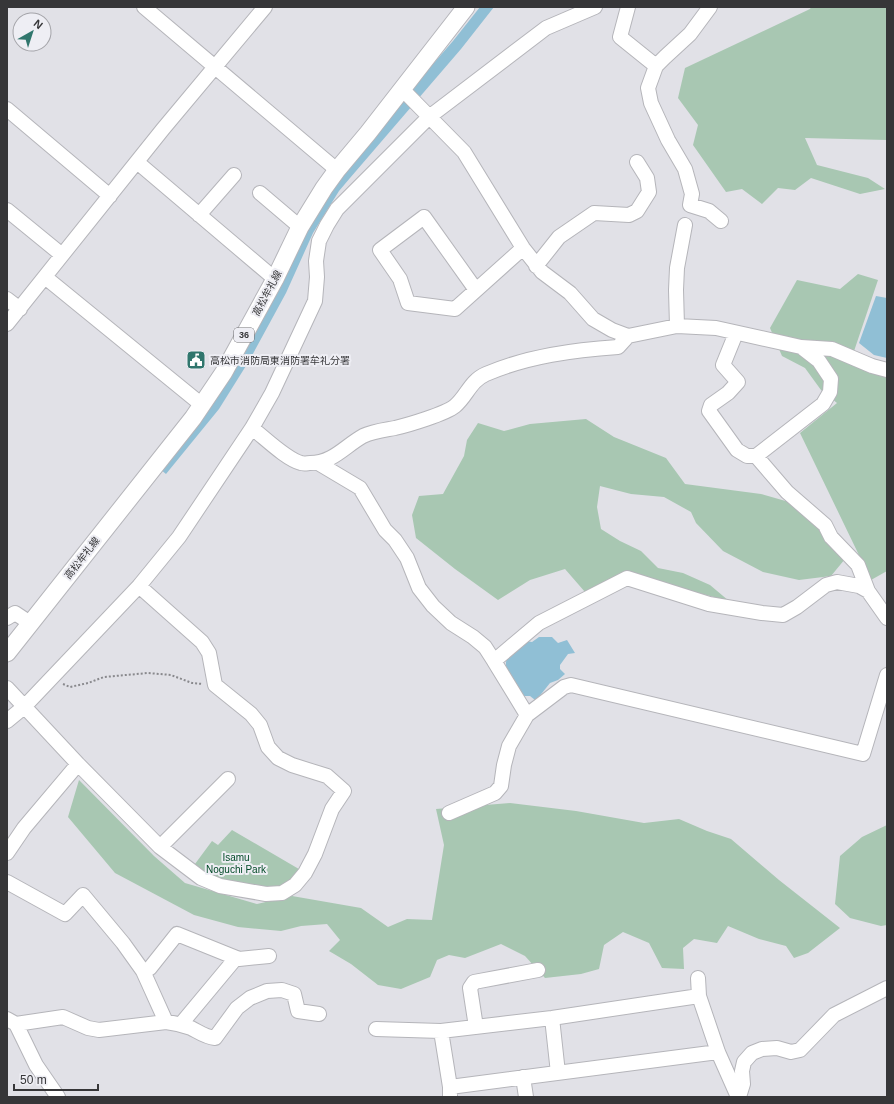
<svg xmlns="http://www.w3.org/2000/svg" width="894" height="1104" font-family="Arial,'Noto Sans JP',sans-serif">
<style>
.green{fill:#a8c7b2}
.water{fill:#90bfd5}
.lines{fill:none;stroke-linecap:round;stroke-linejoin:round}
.minor-casing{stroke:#b5b5ba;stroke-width:16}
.major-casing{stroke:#b5b5ba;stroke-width:19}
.path{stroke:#89898d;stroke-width:2;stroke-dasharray:2 2;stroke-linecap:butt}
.minor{stroke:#fff;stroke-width:14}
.major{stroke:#fff;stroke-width:17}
.labels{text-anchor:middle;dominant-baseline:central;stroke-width:4;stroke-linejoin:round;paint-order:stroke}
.shield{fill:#eeeef4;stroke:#6d6d70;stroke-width:1}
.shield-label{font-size:9px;font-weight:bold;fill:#363638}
.street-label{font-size:10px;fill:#363638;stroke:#eeeef4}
.poi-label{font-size:10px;fill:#363638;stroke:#eeeef4;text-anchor:start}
.park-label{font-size:10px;fill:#004926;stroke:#eeeef4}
</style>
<rect width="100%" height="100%" fill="#e1e1e7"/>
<path class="green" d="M 811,7 L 887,7 L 887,140 L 805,138 L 817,165 L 868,178 L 885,189 L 860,194 L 811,178 L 795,190 L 778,188 L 762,204 L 742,189 L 726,192 L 693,145 L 698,125 L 678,98 L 685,68 L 810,9 Z
M 858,274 L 878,280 L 850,363 L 887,378 L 887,571 L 871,580 L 800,433 L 837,403 L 821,390 L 805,368 L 782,356 L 770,328 L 797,280 L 840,289 Z
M 586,419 L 614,437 L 666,458 L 685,484 L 761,494 L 789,502 L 819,528 L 845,559 L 831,576 L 799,580 L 763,572 L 723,551 L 696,523 L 691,512 L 664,497 L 631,494 L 600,486 L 597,507 L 601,529 L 620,541 L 641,551 L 658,568 L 683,573 L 710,585 L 729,601 L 653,581 L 585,592 L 565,569 L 530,580 L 498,600 L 455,569 L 416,538 L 412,515 L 419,496 L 443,494 L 464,456 L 467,440 L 478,423 L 504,431 L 530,424 Z
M 79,780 L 154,856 L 185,883 L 257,904 L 292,896 L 361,908 L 388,927 L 407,919 L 432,920 L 444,845 L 436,809 L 510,803 L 576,811 L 644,823 L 679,819 L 707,831 L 731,839 L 779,880 L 840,928 L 808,953 L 794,958 L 786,946 L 759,939 L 728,926 L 717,943 L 694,939 L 683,948 L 684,969 L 662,968 L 649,943 L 623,932 L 604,945 L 599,969 L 581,974 L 545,978 L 525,956 L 501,944 L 465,958 L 449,955 L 437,960 L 430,977 L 401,989 L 378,985 L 351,964 L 329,951 L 340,940 L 327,924 L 301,926 L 281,931 L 238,927 L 194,915 L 115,873 L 68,817 Z
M 887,825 L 887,925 L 881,926 L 850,918 L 835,904 L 840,856 L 862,837 Z
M 232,830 L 304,872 L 282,893 L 220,886 L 192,868 L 212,841 L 218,845 Z"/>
<path class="water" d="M 480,7 L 494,7 L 461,49 L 350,178 L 339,191 L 313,233 L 286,293 L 249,361 L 219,409 L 166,474 L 160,469 L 318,208 L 406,95 L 453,41 Z
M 876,296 L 887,298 L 887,358 L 874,355 L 859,343 Z
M 539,637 L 552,637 L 558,643 L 567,640 L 575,653 L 568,654 L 560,665 L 560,669 L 565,674 L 558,680 L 550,683 L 538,698 L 535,700 L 530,696 L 523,696 C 516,686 499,668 509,655 C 513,649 521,645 526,641 L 532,642 Z"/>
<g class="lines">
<g class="minor-casing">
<path id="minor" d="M 144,7 L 337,170
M 628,7 L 620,37 L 656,66
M 710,7 L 690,34 L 665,57 L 656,66 L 648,88 L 651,103 L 668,140 L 685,169 L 692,194 L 690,205 L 709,211 L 721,221
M 402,89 L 464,152 L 523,248 L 542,272 L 570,293 L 593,319 L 612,330 L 628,336 L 677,326 L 716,328 L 801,347 L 819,361 L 831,379 L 830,392 L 823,404 L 756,456 L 787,492 L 825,525 L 831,537 L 858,565 L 868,591 L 887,618
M 7,109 L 110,196
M 137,162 L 275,279
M 260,193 L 300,227
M 7,210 L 62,255
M 199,215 L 234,175
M 536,266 L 559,237 L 594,213 L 629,215 L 637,211 L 649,192 L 647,178 L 637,162
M 45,277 L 202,405
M 476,290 L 424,217 L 380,250 L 400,279 L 408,303 L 455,309 L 523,248
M 7,299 L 20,309
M 7,324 L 163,129 L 265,7
M 677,326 L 676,290 L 677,268 L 685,225
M 736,333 L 723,365 L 738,382 L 728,393 L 711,405 L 709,411 L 737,450 L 747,456 L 756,456
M 801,347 L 832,349 L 872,366 L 887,370
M 252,428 C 265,438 286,459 301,463 C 304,464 308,463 310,463 C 333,463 345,446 363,436 C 373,431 384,430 395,428 C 408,425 445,414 455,406 C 467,396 470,381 486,374 C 528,356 574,350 618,347 L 628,336
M 318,463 L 360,488 L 385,530 L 395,540 L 407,558 L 419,588 L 433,606 L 451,623 L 473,637 L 485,647 L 494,661 L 527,715
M 7,618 L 15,613 L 30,623
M 494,661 L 539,623 L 627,578 L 709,604 L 762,613 L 783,615 L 797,607 L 826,585 L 837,582 L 859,586 L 868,591
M 7,688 L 78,764 L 160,847 L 201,878 L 220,886 L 266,894 L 282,893 L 295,885 L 305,873 L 315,854 L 332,809 L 344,791 L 327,776 L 292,765 L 278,758 L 268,747 L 260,725 L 251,714 L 215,685 L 209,653 L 202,642 L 139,586
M 7,721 L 24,707 L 139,586 L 179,537 L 252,428 L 272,393 L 315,301 L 317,277 L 316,261 L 319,241 L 327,225 L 337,209 L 429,117 L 546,28 L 595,7
M 449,813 L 495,793 L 501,786 L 504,765 L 509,746 L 527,715 L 564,687 L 571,685 L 863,754 L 887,675
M 160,847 L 228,779
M 7,853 L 24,828 L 78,764
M 7,882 L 65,914 L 83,895 L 123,943 L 143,971 L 166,1022 L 99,1030 L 88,1028 L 63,1017 L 16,1024 L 7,1019
M 143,971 L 150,968 L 177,934 L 239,959 L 269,956
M 698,978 L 699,996 L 718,1052 L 738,1097
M 552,1018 L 558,1073
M 166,1022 C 174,1023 183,1025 191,1028 C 199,1032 205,1037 215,1038 L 237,1008 L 250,998 L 267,991 L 282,990 L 294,994 L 298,1011 L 319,1014
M 16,1024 L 36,1065 L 58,1097
M 181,1024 L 236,958
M 476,1027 L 470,988 L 474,982 L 538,970
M 376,1029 L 441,1031
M 523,1077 L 526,1097
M 450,1087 L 718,1052
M 450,1097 L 450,1087 L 441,1031 L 552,1018 L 699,996
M 739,1097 L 743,1084 L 742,1071 L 744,1062 L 752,1053 L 762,1049 L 777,1048 L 791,1052 L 800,1050 L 834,1015 L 887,988"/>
</g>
<g class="major-casing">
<path id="major" d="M 7,653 L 193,418 L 224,372 L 275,279 L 300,227 L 324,188 L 337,170 L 368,133 L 466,7"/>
</g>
<path class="path" d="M 63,684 L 70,687 L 88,683 L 104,677 L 148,673 L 171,675 L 192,683 L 203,684"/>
<use href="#minor" class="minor"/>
<use href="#major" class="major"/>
</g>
<defs>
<g id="civic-square" transform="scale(1)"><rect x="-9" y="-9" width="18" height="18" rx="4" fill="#30766d" stroke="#eeeef4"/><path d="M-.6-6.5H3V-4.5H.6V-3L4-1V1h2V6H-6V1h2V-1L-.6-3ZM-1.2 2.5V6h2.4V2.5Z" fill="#fff"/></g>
</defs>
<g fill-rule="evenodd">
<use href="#civic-square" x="196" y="360"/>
</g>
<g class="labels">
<rect class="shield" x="234" y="328" width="20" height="14" rx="3"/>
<g class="shield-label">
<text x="244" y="335">36</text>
</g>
<g class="street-label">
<text transform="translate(267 293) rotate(-62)">高松牟礼線</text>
<text transform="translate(82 558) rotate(-52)">高松牟礼線</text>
</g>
<g class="poi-label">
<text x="210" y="360">高松市消防局東消防署牟礼分署</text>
</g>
<g class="park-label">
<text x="236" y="857">Isamu<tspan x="236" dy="12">Noguchi Park</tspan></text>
</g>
</g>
<rect width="894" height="1104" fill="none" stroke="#363638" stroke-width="16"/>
<g transform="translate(32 32) rotate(39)"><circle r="19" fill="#eeeef4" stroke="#a4a4a9"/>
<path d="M0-3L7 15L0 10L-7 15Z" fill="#30766d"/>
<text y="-6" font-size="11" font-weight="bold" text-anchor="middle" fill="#363638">N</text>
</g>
<path d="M14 1084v6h84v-6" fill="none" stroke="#363638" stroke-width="2"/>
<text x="20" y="1084" font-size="12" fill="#363638" stroke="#eeeef4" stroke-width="3" paint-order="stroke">50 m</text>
</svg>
